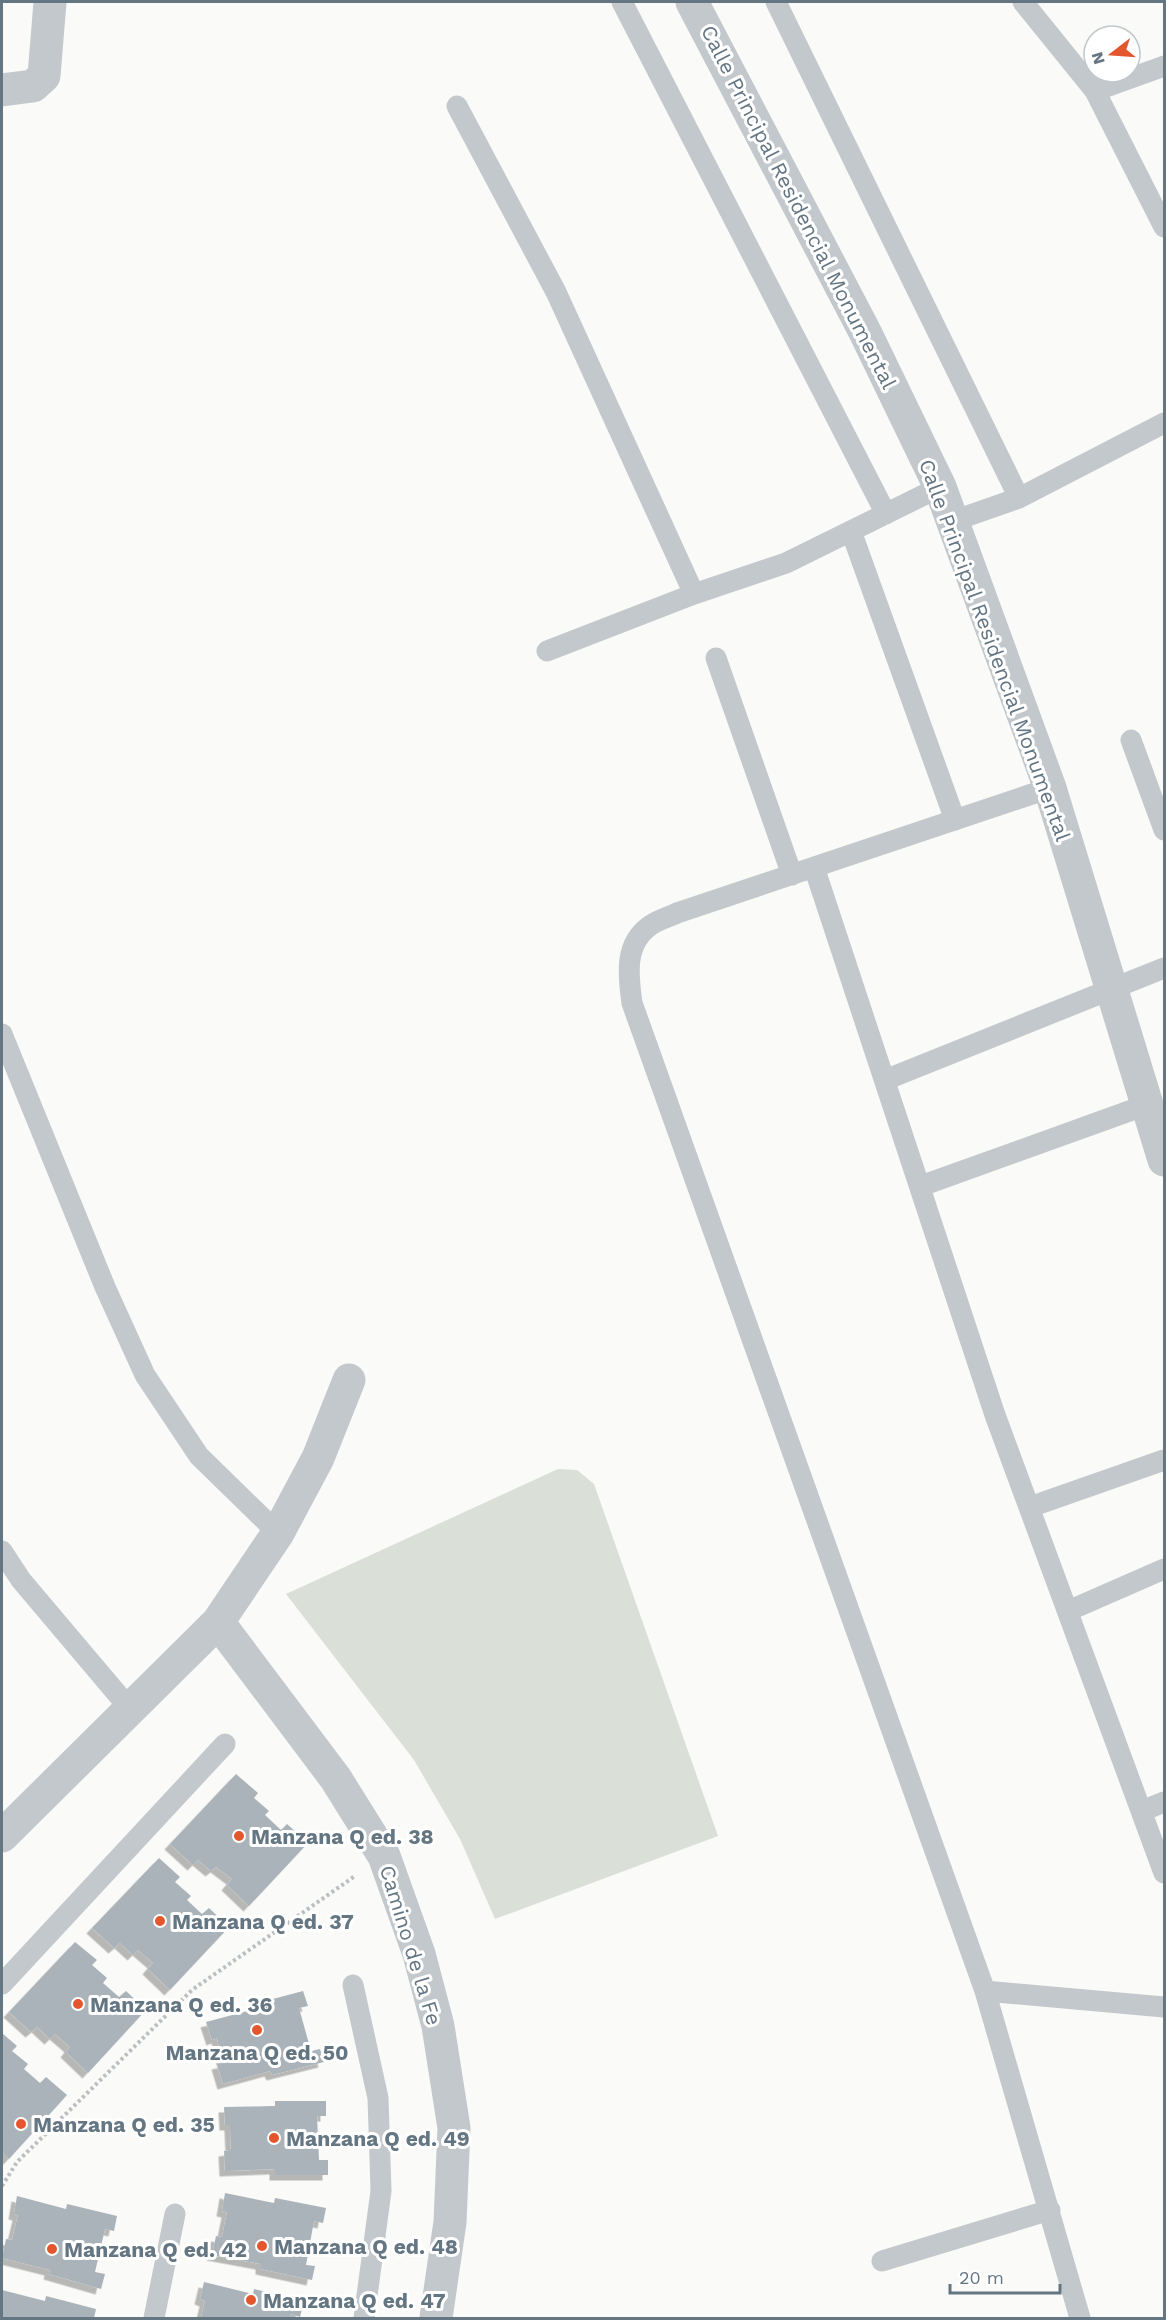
<svg xmlns="http://www.w3.org/2000/svg" width="1166" height="2320" font-family="'Work Sans',sans-serif">
<style>
.green{fill:#dadfd7}
.building{fill:#aab3b9;filter:url(#shadow)}
.lines{fill:none;stroke-linecap:round;stroke-linejoin:round}
.path{stroke:#bbbfc2;stroke-width:4;stroke-dasharray:3 3;stroke-linecap:butt}
.lane{stroke:#c3c8cc;stroke-width:21}
.street{stroke:#c3c8cc;stroke-width:33}
.poi-dot{fill:#e4572e;stroke:#fff;stroke-width:2}
.labels{text-anchor:middle;dominant-baseline:central;stroke-width:6;stroke-linejoin:round;paint-order:stroke}
.street-label{font-size:21px;fill:#657683;stroke:#fff}
.poi-label{font-size:21px;font-weight:bold;fill:#657683;stroke:#fff;text-anchor:start}
</style>
<defs>
<filter id="shadow"><feDropShadow dx="-5.5" dy="5.5" stdDeviation="0" flood-color="#0004"/></filter>
</defs>
<rect width="100%" height="100%" fill="#fafaf8"/>
<path class="green" d="M 558,1469 L 577,1470 L 594,1484 L 718,1836 L 495,1919 L 460,1839 L 414,1760 L 286,1594 Z"/>
<path class="building" d="M 236,1774 L 258,1793 L 254,1798 L 269,1811 L 265,1815 L 281,1830 L 287,1824 L 308,1843 L 249,1906 L 227,1885 L 232,1879 L 216,1867 L 211,1871 L 198,1860 L 193,1865 L 170,1844 Z
M 159,1858 L 180,1877 L 175,1882 L 191,1896 L 187,1900 L 202,1914 L 209,1908 L 229,1927 L 170,1990 L 148,1969 L 153,1963 L 138,1950 L 133,1955 L 120,1943 L 114,1948 L 92,1928 Z
M 75,1942 L 97,1960 L 92,1965 L 107,1978 L 103,1983 L 119,1997 L 126,1991 L 146,2010 L 88,2073 L 66,2052 L 70,2047 L 55,2034 L 50,2039 L 37,2027 L 31,2032 L 9,2012 Z
M 303,1991 L 308,2006 L 299,2008 L 311,2051 L 320,2049 L 324,2062 L 272,2075 L 270,2071 L 223,2084 L 217,2064 L 223,2063 L 217,2038 L 212,2040 L 206,2022 L 255,2009 L 254,2004 Z
M 2,2033 L 17,2046 L 12,2051 L 28,2064 L 24,2069 L 40,2083 L 46,2077 L 67,2095 L 9,2159 L 2,2152 Z
M 275,2101 L 326,2101 L 326,2116 L 317,2116 L 319,2160 L 328,2160 L 328,2175 L 275,2175 L 275,2169 L 225,2171 L 224,2151 L 231,2150 L 230,2125 L 225,2125 L 224,2107 L 275,2106 Z
M 225,2193 L 274,2203 L 275,2198 L 326,2208 L 323,2223 L 314,2221 L 306,2265 L 315,2266 L 312,2280 L 261,2269 L 261,2264 L 212,2255 L 216,2236 L 222,2237 L 227,2212 L 222,2211 Z
M 17,2196 L 66,2209 L 67,2204 L 117,2216 L 114,2231 L 105,2229 L 95,2272 L 105,2274 L 101,2289 L 49,2274 L 50,2270 L 2,2258 L 6,2239 L 12,2240 L 18,2215 L 14,2214 Z
M 204,2282 L 253,2294 L 254,2289 L 304,2301 L 300,2317 L 291,2314 L 290,2318 L 201,2318 L 205,2301 L 200,2299 Z
M 2,2290 L 45,2301 L 46,2296 L 96,2309 L 94,2318 L 2,2318 Z"/>
<g class="lines">
<path class="path" d="M 2,2186 L 17,2162 L 192,1990 L 355,1876"/>
<path class="lane" d="M 622,2 L 886,514
M 776,2 L 1019,498
M 1023,2 L 1095,91 L 1164,227
M 1095,91 L 1164,66
M 457,106 L 556,292 L 694,594
M 953,521 L 1019,498 L 1164,423
M 851,531 L 955,820
M 547,651 L 694,594 L 786,563 L 940,487
M 716,658 L 792,875
M 1131,740 L 1164,830
M 1050,788 L 677,913 C 669,917 658,920 651,925 C 624,943 628,975 632,1003 L 985,1991 L 1080,2318
M 814,867 L 995,1415 L 1164,1873
M 2,1034 L 105,1287 L 145,1375 L 199,1456 L 278,1533
M 885,1080 L 1164,968
M 921,1186 L 1146,1105
M 1030,1507 L 1164,1460
M 2,1551 L 21,1580 L 130,1709
M 1068,1611 L 1164,1569
M 1142,1811 L 1164,1802
M 2,1984 L 225,1744
M 353,1985 L 378,2098 L 381,2191 L 364,2318
M 985,1991 L 1164,2007
M 882,2261 L 1050,2210
M 154,2318 L 175,2214"/>
<path class="street" d="M 692,2 L 865,332 L 940,487 L 1050,788 L 1164,1160
M 2,90 L 33,86 L 44,76 L 50,2
M 218,1622 L 336,1779 L 384,1856 L 419,1954 L 438,2026 L 454,2128 L 450,2222 L 436,2318
M 2,1836 L 218,1622 L 278,1533 L 318,1458 L 349,1380"/>
</g>
<g class="poi-dot">
<circle cx="239" cy="1836" r="6"/>
<circle cx="160" cy="1921" r="6"/>
<circle cx="78" cy="2004" r="6"/>
<circle cx="257" cy="2030" r="6"/>
<circle cx="21" cy="2124" r="6"/>
<circle cx="274" cy="2138" r="6"/>
<circle cx="262" cy="2246" r="6"/>
<circle cx="52" cy="2249" r="6"/>
<circle cx="251" cy="2300" r="6"/>
</g>
<g class="labels">
<g class="street-label">
<text transform="translate(799 207) rotate(63)">Calle Principal Residencial Monumental</text>
<text transform="translate(995 650) rotate(70)">Calle Principal Residencial Monumental</text>
<text transform="translate(411 1945) rotate(73)">Camino de la Fe</text>
</g>
<g class="poi-label">
<text x="251" y="1836">Manzana Q ed. 38</text>
<text x="172" y="1921">Manzana Q ed. 37</text>
<text x="90" y="2004">Manzana Q ed. 36</text>
<text x="257" y="2052" text-anchor="middle">Manzana Q ed. 50</text>
<text x="33" y="2124">Manzana Q ed. 35</text>
<text x="286" y="2138">Manzana Q ed. 49</text>
<text x="274" y="2246">Manzana Q ed. 48</text>
<text x="64" y="2249">Manzana Q ed. 42</text>
<text x="263" y="2300">Manzana Q ed. 47</text>
</g>
</g>
<rect width="1166" height="2320" fill="none" stroke="#657683" stroke-width="6"/>
<g transform="translate(1112 54) rotate(253)"><circle r="28" fill="#ffffff" stroke="#c1c8cd" stroke-width="1.5"/>
<path d="M0-4.5L10 22L0 15L-10 22Z" fill="#e4572e"/>
<text y="-9" font-size="16" font-weight="bold" text-anchor="middle" fill="#657683">N</text>
</g>
<path d="M950 2284v9h110v-9" fill="none" stroke="#657683" stroke-width="3"/>
<text x="959" y="2284" font-size="18" fill="#657683" stroke="#ffffff" stroke-width="4.5" paint-order="stroke">20 m</text>
</svg>
